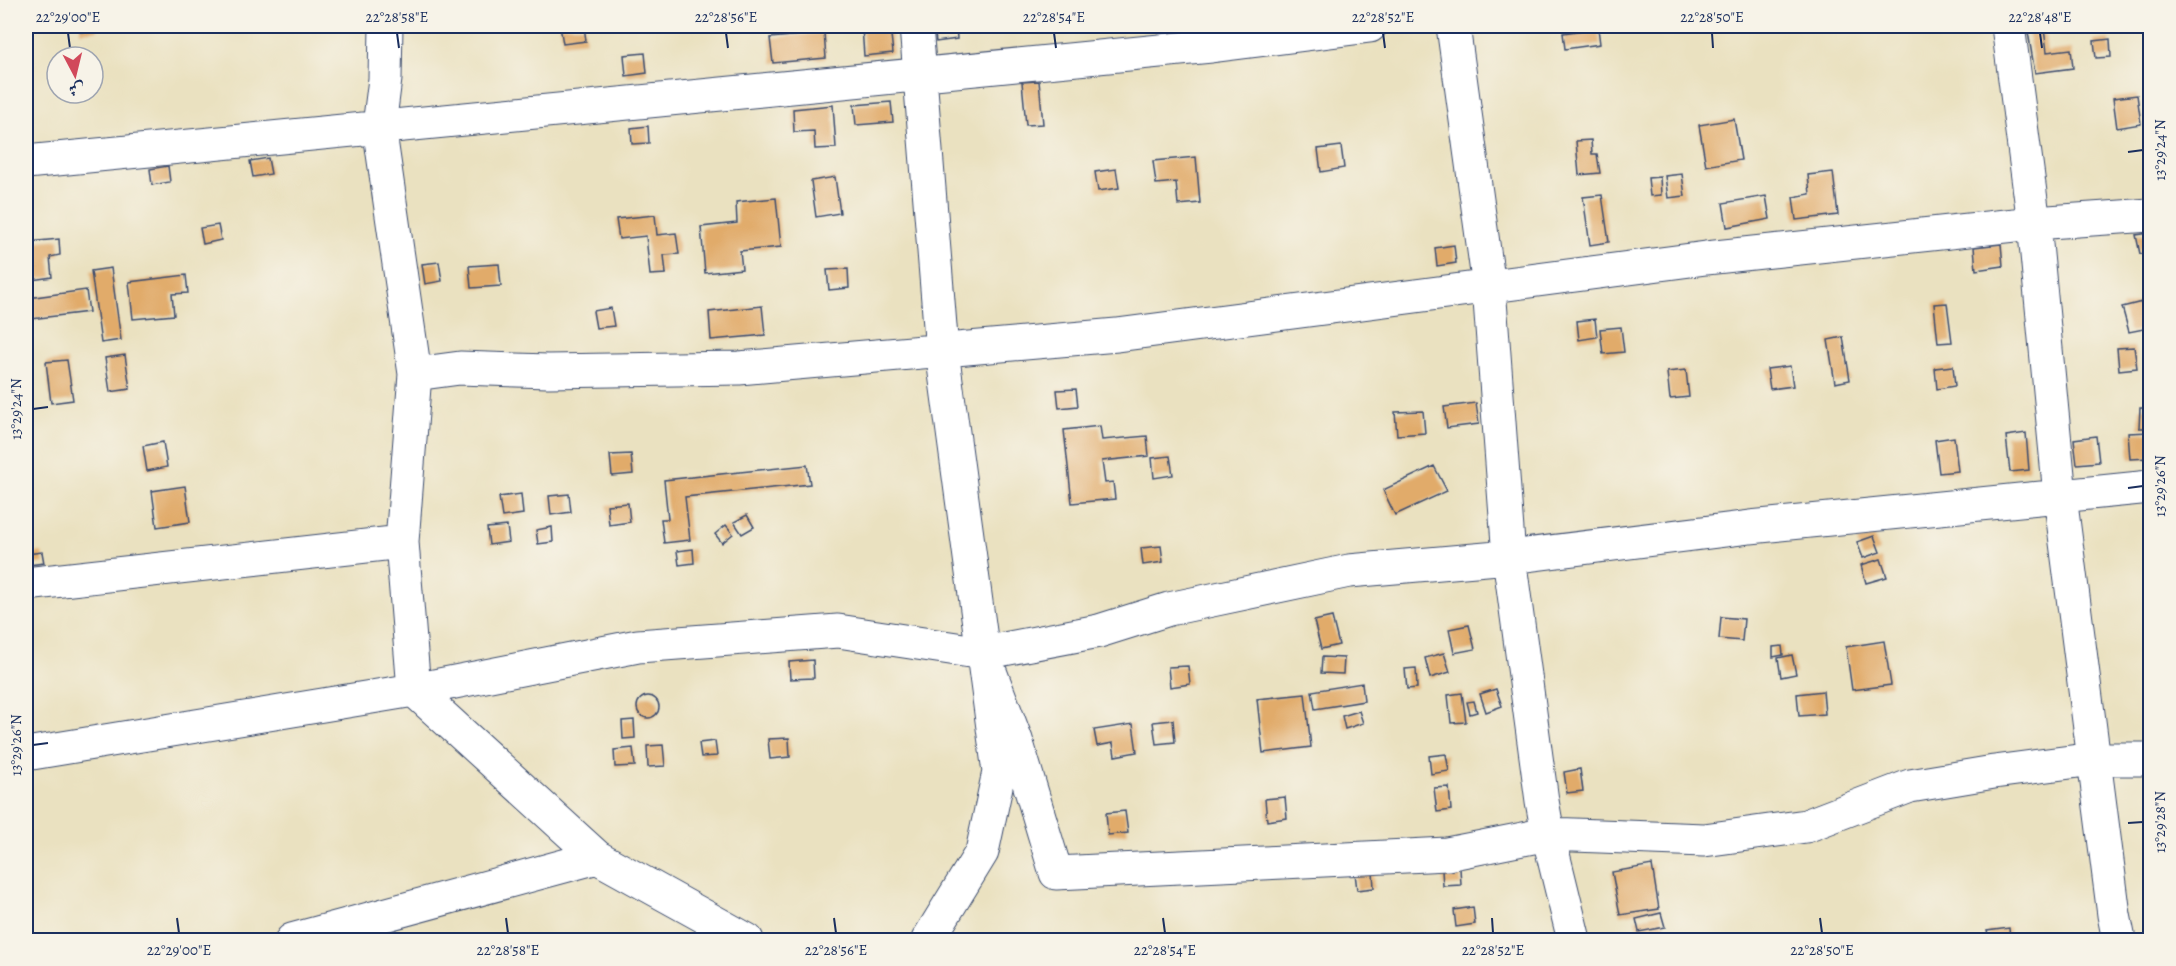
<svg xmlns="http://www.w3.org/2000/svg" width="2176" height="966" font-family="Alegreya,Amiri,serif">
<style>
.building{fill:#e1ab6a}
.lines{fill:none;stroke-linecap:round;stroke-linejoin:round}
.minor-casing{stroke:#3a4a6d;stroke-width:35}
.minor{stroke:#fff;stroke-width:33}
.ticks{fill:none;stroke:#1b2f5e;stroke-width:2}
.neatline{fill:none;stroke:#1b2f5e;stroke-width:2}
.ticks-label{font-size:15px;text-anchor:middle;fill:#1b2f5e}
</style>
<rect width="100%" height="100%" fill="#f7f3e8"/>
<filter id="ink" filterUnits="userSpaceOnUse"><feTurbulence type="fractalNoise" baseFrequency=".0167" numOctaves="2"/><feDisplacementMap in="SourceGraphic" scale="12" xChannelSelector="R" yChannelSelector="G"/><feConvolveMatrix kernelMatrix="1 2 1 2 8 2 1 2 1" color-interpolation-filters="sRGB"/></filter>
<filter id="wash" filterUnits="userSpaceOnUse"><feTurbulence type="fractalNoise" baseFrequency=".008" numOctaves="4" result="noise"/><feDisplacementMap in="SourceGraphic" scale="24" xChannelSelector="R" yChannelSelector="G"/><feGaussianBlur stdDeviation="1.35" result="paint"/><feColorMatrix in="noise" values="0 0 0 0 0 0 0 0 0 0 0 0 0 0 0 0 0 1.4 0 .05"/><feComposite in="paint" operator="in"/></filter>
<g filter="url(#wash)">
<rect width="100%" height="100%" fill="#eae1c0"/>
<g id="blocks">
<path class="building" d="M 80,26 L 98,26 L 98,30 L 80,32 Z
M 560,26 L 584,26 L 586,41 L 563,44 Z
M 834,26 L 890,26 L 893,53 L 864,56 L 862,27 L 835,30 Z
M 934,26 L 956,26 L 957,39 L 936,42 Z
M 1598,28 L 1600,44 L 1565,49 L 1563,33 Z
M 2044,29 L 2047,52 L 2071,49 L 2073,68 L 2035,73 L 2028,32 Z
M 824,33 L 826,58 L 773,63 L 770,38 Z
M 2110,39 L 2111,57 L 2096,58 L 2094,41 Z
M 645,53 L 647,73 L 626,76 L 624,55 Z
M 1039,81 L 1043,124 L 1026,125 L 1022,82 Z
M 2137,95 L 2141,124 L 2117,128 L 2113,98 Z
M 891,102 L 893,122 L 856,125 L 854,105 Z
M 833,105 L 836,148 L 815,149 L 814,131 L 794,132 L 793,109 Z
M 1734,119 L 1741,160 L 1706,166 L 1699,125 Z
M 648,126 L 649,143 L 632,144 L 631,128 Z
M 1591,140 L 1592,154 L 1597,154 L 1600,173 L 1579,175 L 1576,141 Z
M 1341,146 L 1344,168 L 1321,172 L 1318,149 Z
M 1196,157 L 1200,203 L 1178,205 L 1176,182 L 1156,184 L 1153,161 Z
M 268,158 L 271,174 L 253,177 L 250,161 Z
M 168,166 L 170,182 L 152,185 L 150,169 Z
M 1116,169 L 1119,188 L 1098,191 L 1095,172 Z
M 1833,172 L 1838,215 L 1796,220 L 1793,197 L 1810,194 L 1808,175 Z
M 1682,174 L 1685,196 L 1668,198 L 1665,176 Z
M 835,177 L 840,213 L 816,217 L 811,181 Z
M 1660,177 L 1661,195 L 1650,196 L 1648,178 Z
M 1602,195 L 1609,242 L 1590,245 L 1583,197 Z
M 1766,196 L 1770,219 L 1727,227 L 1723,203 Z
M 776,198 L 781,247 L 740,251 L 742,269 L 705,273 L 701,227 L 737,223 L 736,202 Z
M 655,215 L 657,235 L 676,233 L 679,254 L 664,255 L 666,274 L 650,275 L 646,236 L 619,239 L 616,219 Z
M 218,225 L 221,240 L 203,244 L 200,228 Z
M 2150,233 L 2150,252 L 2140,254 L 2136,235 Z
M 59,239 L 60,255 L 50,257 L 52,277 L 32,280 L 28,242 Z
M 2001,244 L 2003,266 L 1976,270 L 1974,247 Z
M 1454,245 L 1456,263 L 1437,266 L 1435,248 Z
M 439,262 L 442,281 L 425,284 L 422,264 Z
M 499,264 L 501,286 L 471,288 L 469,266 Z
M 111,268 L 121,340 L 101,343 L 91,271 Z
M 848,269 L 849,288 L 829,290 L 827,270 Z
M 186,275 L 188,293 L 172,294 L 174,315 L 133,319 L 129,282 Z
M 86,290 L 89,312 L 31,319 L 28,298 Z
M 2142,302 L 2149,328 L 2129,332 L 2122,307 Z
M 1947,303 L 1952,342 L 1938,343 L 1934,304 Z
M 762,306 L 765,335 L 711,340 L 709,312 Z
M 611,308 L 614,326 L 596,328 L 593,311 Z
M 1595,319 L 1597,337 L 1579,340 L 1577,321 Z
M 1621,327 L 1624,352 L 1603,354 L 1600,329 Z
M 1843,337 L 1850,380 L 1835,383 L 1828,340 Z
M 2134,347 L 2137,368 L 2119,370 L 2117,348 Z
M 125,355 L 130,389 L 110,392 L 105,358 Z
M 67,360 L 73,400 L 51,403 L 46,362 Z
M 1790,366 L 1793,386 L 1770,389 L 1767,369 Z
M 1953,366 L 1955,386 L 1937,389 L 1935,368 Z
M 1686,370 L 1689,397 L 1670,399 L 1667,372 Z
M 1076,389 L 1078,406 L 1059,408 L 1057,390 Z
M 1476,403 L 1479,424 L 1447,428 L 1444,407 Z
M 2140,408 L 2150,408 L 2150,428 L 2139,428 Z
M 1423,411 L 1425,433 L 1397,435 L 1395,412 Z
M 1100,426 L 1102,440 L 1147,436 L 1149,456 L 1102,461 L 1105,483 L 1113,482 L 1115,499 L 1072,503 L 1064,430 Z
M 2150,432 L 2150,458 L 2130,459 L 2128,433 Z
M 2026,433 L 2029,470 L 2010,472 L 2006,436 Z
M 2096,436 L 2099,462 L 2077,464 L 2074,439 Z
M 1954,437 L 1958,471 L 1939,473 L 1935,440 Z
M 163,442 L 167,467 L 147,471 L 143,446 Z
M 631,454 L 633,474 L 612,476 L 610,455 Z
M 1170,456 L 1173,475 L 1154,478 L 1152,458 Z
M 807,465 L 810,484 L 685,497 L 690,540 L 664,543 L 661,519 L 668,519 L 664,480 Z
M 1434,466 L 1447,491 L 1395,515 L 1383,490 Z
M 185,486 L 190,522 L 157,527 L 152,491 Z
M 521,494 L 523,514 L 502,517 L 499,497 Z
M 569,494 L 571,512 L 551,515 L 549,496 Z
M 628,503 L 630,522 L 609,525 L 607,505 Z
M 747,515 L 754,527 L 742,534 L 734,522 Z
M 726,525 L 733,534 L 722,543 L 715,534 Z
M 507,526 L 509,542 L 489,545 L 487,528 Z
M 552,527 L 553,542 L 538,544 L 536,530 Z
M 1874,536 L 1880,552 L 1863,558 L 1857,542 Z
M 1161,546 L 1163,562 L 1143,565 L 1141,548 Z
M 693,549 L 694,563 L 679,565 L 677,551 Z
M 42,552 L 44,563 L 28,565 L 27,554 Z
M 1881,559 L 1887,577 L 1866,583 L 1861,565 Z
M 1332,617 L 1339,645 L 1321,649 L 1314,621 Z
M 1721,617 L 1744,619 L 1742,641 L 1719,639 Z
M 1469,625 L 1475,649 L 1454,653 L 1449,629 Z
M 1884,641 L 1891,685 L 1852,690 L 1846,647 Z
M 1782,646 L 1783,655 L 1773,657 L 1773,647 Z
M 1444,653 L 1450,672 L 1430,678 L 1425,658 Z
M 1792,655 L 1796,674 L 1781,677 L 1778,658 Z
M 1322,657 L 1344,658 L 1343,674 L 1321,673 Z
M 813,660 L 814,678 L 790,679 L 789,662 Z
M 1188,666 L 1190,684 L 1170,687 L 1168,667 Z
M 1416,668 L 1417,688 L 1407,689 L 1405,669 Z
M 1362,683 L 1364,701 L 1315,709 L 1312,691 Z
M 1496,689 L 1502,706 L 1486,712 L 1480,694 Z
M 1823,691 L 1825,714 L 1799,716 L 1797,694 Z
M 1462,693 L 1466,722 L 1451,723 L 1448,695 Z
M 1305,694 L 1311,747 L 1263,753 L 1257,699 Z
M637 707a11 11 0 1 1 22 0a11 11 0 1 1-22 0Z
M 1474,701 L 1477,712 L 1470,714 L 1467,702 Z
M 1359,711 L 1363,723 L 1345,729 L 1342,716 Z
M 634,720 L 635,738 L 623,739 L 622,721 Z
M 1173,720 L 1175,742 L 1156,744 L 1153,722 Z
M 1133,724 L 1137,752 L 1115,756 L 1113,743 L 1097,746 L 1094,730 Z
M 789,738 L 790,757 L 770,759 L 768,739 Z
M 715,741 L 717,756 L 701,757 L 699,743 Z
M 663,745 L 665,766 L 648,767 L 647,746 Z
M 633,748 L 635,766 L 615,767 L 614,750 Z
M 1446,754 L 1449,771 L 1431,774 L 1429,756 Z
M 1580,769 L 1583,791 L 1567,793 L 1564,772 Z
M 1449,787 L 1451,810 L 1437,812 L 1434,788 Z
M 1285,797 L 1287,818 L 1267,821 L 1265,799 Z
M 1125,811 L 1128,833 L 1108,835 L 1106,813 Z
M 1652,865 L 1659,909 L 1620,915 L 1612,872 Z
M 1460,868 L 1461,885 L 1443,886 L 1442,870 Z
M 1373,871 L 1374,888 L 1357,890 L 1355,873 Z
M 1473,907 L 1475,924 L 1456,927 L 1454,910 Z
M 1661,913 L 1665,927 L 1639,932 L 1636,919 Z
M 2009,928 L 2010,940 L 1989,940 L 1987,931 Z
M 1664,933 L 1665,940 L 1643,940 L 1642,937 Z"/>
</g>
</g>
<g filter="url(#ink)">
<use href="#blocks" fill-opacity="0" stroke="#3a4a6d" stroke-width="1.5"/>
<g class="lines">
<g class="minor-casing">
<path id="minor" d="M 386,26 L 385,79 L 379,126 L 415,374 L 402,542
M 916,26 L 942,351 L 999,772 L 982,852 L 928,940
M 1453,26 L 1489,287 L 1509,557 L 1542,801 L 1548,834 L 1574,940
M 2008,26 L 2034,223 L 2060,496 L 2114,915 L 2119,940
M 26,162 L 1211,46 L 1370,26
M 415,374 L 460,368 L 548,371 L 739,368 L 1117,335 L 1706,258 L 2034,223 L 2150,215
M 26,584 L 402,542 L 414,690 L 597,857 L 747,940
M 983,653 L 1016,740 L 1056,873 L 1447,854 L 1548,834 L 1704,840 L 1806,826 L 1910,786 L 1994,772 L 2094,759 L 2150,759
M 26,754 L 414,690 L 638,646 L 838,631 L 983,653 L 1099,631 L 1169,609 L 1349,571 L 1509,557 L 1750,527 L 2150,487
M 292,940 L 597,857"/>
</g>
<use href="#minor" class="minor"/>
</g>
</g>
<path class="ticks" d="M 68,33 L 70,48M 397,33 L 399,48M 726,33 L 728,48M 1054,33 L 1056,48M 1383,33 L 1385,48M 1712,33 L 1713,48M 2040,33 L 2042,48M 2128,152 L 2143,150M 33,409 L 48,407M 2128,488 L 2143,486M 33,745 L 48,743M 2128,823 L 2143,822M 177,918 L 179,933M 506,918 L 508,933M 834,918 L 836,933M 1163,918 L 1165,933M 1492,918 L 1493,933M 1820,918 L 1822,933"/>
<rect width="2176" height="966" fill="none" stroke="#f7f3e8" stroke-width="66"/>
<g transform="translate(75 75) rotate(173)"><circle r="28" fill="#f7f3e8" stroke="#9fa5b1" stroke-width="1.5"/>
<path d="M0-4.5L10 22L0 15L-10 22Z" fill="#d1495b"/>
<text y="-9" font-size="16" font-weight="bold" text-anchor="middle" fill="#1b2f5e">ش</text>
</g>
<rect x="33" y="33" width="2110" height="900" class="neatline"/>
<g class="ticks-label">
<text x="68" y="22">22°29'00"E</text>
<text x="397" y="22">22°28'58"E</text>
<text x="726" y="22">22°28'56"E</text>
<text x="1054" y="22">22°28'54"E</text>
<text x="1383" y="22">22°28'52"E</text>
<text x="1712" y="22">22°28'50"E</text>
<text x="2040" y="22">22°28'48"E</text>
<text transform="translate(2160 150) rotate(-90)" y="5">13°29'24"N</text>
<text transform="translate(16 409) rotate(-90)" y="5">13°29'24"N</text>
<text transform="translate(2160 486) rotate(-90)" y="5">13°29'26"N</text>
<text transform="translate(16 745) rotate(-90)" y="5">13°29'26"N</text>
<text transform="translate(2160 822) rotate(-90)" y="5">13°29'28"N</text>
<text x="179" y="955">22°29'00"E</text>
<text x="508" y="955">22°28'58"E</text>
<text x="836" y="955">22°28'56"E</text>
<text x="1165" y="955">22°28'54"E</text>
<text x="1493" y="955">22°28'52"E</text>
<text x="1822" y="955">22°28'50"E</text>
</g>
</svg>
